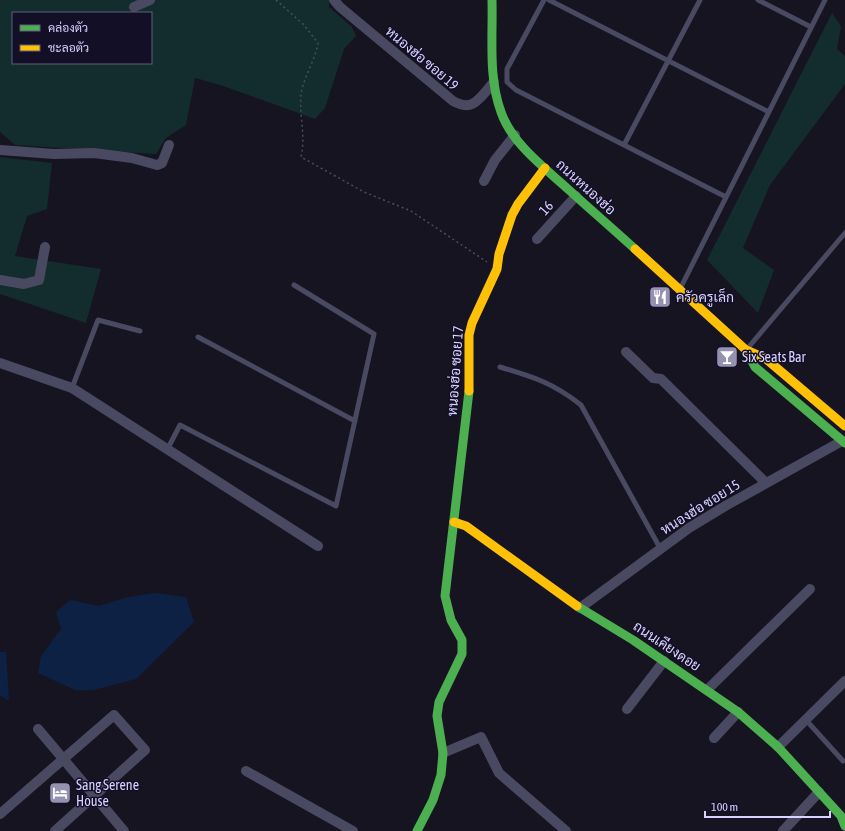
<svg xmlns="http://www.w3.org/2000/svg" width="845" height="831" font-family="'Asap Condensed',Sarabun,sans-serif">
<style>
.green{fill:#132c2d;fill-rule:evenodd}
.water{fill:#0d2144}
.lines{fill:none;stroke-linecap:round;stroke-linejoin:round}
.path{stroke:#44505f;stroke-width:1.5;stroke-dasharray:2 3;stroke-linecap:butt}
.lane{stroke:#4a4962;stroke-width:5}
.street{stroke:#4a4962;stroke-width:10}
.fast{stroke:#4caf50;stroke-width:9}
.slow{stroke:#ffc107;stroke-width:9}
.labels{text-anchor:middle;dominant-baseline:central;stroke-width:3;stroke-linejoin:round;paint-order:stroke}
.street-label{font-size:14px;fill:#d9d4ff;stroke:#130f26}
.poi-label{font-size:14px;fill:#d9d4ff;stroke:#130f26;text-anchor:start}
</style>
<rect width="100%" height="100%" fill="#161421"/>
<path class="green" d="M 0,0 L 329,0 L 329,7 L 352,27 L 356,36 L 344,49 L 325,108 L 315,119 L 223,86 L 195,78 L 186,125 L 166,138 L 156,154 L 15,145 L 0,132 ZM 13,13 L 151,13 L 151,63 L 13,63 Z
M 832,13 L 841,26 L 837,49 L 845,56 L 845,84 L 770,185 L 743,248 L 774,270 L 758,313 L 707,260 Z
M 0,157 L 52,163 L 47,209 L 27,216 L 15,256 L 101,269 L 86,323 L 0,294 Z"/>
<path class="water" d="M 155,593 L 186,597 L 194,622 L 136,679 L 94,690 L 75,690 L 38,673 L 41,656 L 61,629 L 56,612 L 70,600 L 99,606 L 128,597 Z
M 0,652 L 6,652 L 9,701 L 0,695 Z"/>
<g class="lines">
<path class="path" d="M 276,0 L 304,25 L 318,43 C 315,61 304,76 301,94 C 299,115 306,136 301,157 L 364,192 L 411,211 L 487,262"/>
<path class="lane" d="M 544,0 L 507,69 L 507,82 L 516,90 L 726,197
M 549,0 L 769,112
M 758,0 L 811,27
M 624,145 L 700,0
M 680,289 L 825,0
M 198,337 L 355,421
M 747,349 L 845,233
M 500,367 C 534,377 553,383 581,405 L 660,548
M 72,388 L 98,320 L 140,331
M 167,450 L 180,425 L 336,506 L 374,334 L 294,285
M 806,720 L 843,761"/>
<path class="street" d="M 334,0 L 340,7 L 453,101 C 474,113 480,97 494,82
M 134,7 L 150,0
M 0,150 L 54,154 L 94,153 L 132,158 L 157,165 L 162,163 L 169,145
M 484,181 L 495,160 L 515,135
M 537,239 L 576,196
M 0,280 L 24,284 L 39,280 L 45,247
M 626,352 L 653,378 L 661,379 L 766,483
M 0,363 L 72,388 L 318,546
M 580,608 L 689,528 L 727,505 L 842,441
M 707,690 L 810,589
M 627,709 L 664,661
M 38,729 L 124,831
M 714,738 L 738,712
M 778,747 L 845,681
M 443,753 L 481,737 L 499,773 L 566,831
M 246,771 L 353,831
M 0,814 L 114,715 L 145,750 L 55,831
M 783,831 L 819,792"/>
<path class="fast" d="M 492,0 C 493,37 488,77 501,112 C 512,144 545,168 569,190 C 591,210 613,229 635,249
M 746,350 L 755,367 L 845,443
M 577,606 L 633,640 L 738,712 L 778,747 L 841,816 L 845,826
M 417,831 L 433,800 L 441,775 L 443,753 L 437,716 L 439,702 L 462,654 L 462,640 L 451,620 L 445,596 L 469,391"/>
<path class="slow" d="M 635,249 L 746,350 L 765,358 L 845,426
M 469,391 L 469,335 L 472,323 L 497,269 L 499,254 L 512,215 L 518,204 L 545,168
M 454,522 L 466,526 L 577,606"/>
</g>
<defs>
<g id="restaurant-square" transform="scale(1.15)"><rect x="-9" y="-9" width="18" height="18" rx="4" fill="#9591b1" stroke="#130f26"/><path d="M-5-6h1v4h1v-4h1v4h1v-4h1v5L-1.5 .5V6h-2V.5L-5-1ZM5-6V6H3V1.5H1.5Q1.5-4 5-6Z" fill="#fff"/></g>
<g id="bar-square" transform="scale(1.15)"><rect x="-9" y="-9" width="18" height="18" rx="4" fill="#9591b1" stroke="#130f26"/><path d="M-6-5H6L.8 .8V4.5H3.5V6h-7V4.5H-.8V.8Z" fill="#fff"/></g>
<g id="hotel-square" transform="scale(1.15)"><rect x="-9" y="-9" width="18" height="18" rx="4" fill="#9591b1" stroke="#130f26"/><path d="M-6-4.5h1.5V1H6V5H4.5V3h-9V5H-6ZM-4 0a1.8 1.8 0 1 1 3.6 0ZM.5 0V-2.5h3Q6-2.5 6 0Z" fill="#fff"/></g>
</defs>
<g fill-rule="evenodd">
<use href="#restaurant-square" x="660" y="297"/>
<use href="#bar-square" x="727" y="357"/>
<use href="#hotel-square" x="60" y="793"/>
</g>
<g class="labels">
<g class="street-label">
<text transform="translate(422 58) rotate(40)">หนองฮ่อ ซอย 19</text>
<text transform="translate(586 187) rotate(42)">ถนนหนองฮ่อ</text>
<text transform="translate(546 208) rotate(-48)">16</text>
<text transform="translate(455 371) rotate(-86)">หนองฮ่อ ซอย 17</text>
<text transform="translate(700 507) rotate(-32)">หนองฮ่อ ซอย 15</text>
<text transform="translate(667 646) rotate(34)">ถนนเคียงดอย</text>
</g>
<g class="poi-label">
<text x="676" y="297">ครัวครูเล็ก</text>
<text x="742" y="357">Six Seats Bar</text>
<text x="76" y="785">Sang Serene<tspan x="76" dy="16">House</tspan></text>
</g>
</g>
<rect x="12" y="12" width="140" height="52" fill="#130f26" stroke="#625e7d"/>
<rect x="20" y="25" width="20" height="6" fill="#4caf50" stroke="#625e7d"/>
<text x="48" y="32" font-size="12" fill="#d9d4ff">คล่องตัว</text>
<rect x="20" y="45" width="20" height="6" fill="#ffc107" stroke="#625e7d"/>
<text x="48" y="52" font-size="12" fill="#d9d4ff">ชะลอตัว</text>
<path d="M705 811v6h125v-6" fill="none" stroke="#d9d4ff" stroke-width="2"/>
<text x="711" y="811" font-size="12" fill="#d9d4ff" stroke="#130f26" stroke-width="3" paint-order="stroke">100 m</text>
</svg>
